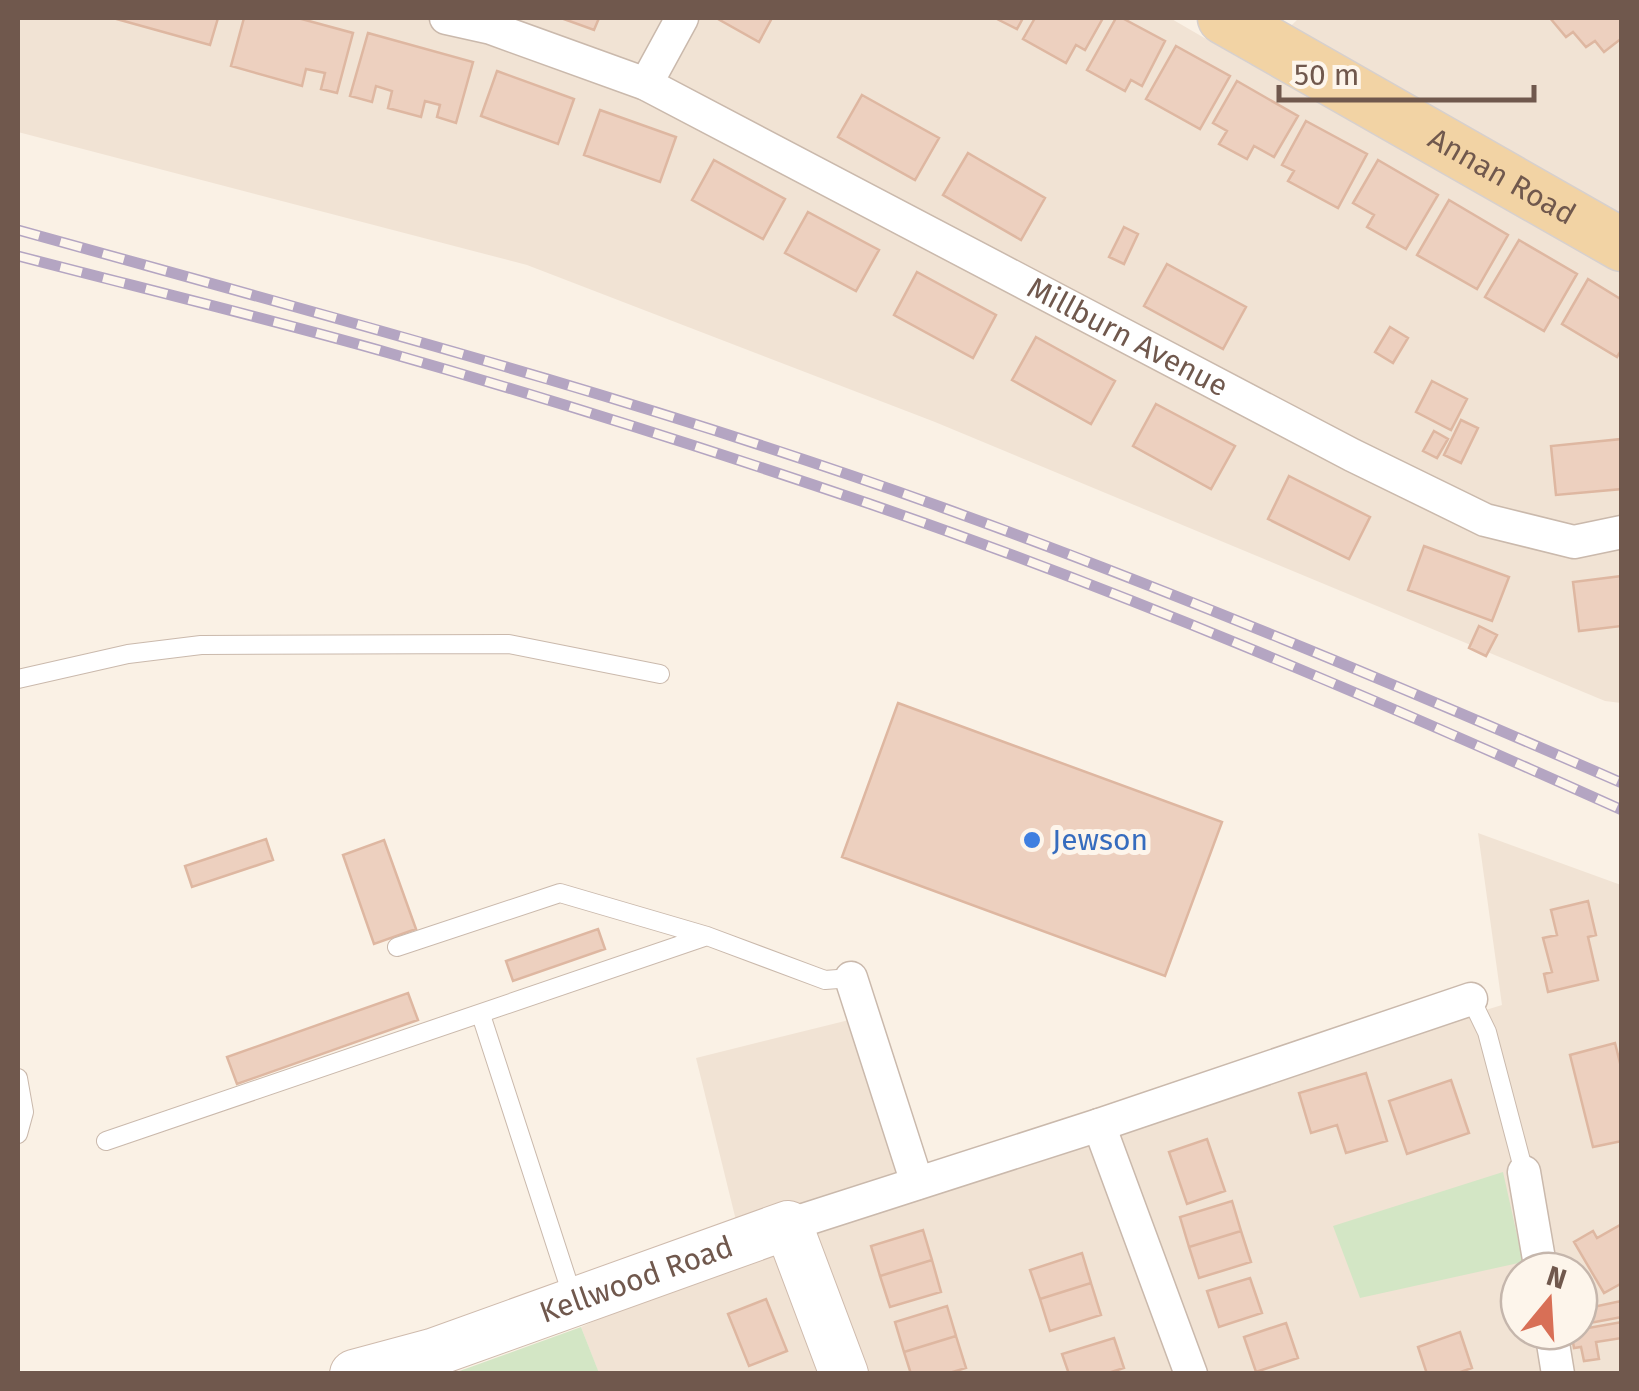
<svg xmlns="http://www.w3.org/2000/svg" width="1639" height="1391" font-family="'Fira Sans',sans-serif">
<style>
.residential{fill:#f1e3d4;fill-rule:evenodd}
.green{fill:#d3e6c5}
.building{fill:#edd0bf;stroke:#deb7a1;stroke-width:2.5}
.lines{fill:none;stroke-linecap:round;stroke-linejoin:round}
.lane-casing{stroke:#cab9ac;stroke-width:20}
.street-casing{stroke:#cab9ac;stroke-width:35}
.secondary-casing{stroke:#cfbbad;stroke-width:50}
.primary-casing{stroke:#d7d0cd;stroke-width:55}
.lane{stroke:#fff;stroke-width:18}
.street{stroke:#fff;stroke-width:32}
.secondary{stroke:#fff;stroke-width:48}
.primary{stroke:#f2d3a4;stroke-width:52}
.rail-casing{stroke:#b4a5c2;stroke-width:11}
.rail{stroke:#fdf5eb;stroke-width:8;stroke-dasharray:22;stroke-linecap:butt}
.shop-dot{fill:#3f7fe0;stroke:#fdf5eb;stroke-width:4}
.labels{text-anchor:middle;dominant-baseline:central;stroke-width:10;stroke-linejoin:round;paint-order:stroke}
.street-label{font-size:30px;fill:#70584d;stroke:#fdf5eb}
.shop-label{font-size:30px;fill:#366cbe;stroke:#fdf5eb;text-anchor:start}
</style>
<rect width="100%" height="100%" fill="#faf1e5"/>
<path class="residential" d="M 18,18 L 1170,18 L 1251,65 L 1299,18 L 1621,18 L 1621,703 L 1605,701 L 935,422 L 527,265 L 18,132 Z
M 1478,833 L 1621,885 L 1621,1373 L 599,1374 L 581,1327 L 744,1253 L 696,1058 L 849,1020 L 907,1188 L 1502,1005 ZM 1519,1271 L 1579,1271 L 1579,1331 L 1519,1331 Z"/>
<path class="green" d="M 1503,1172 L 1523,1262 L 1360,1298 L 1333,1226 Z
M 581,1327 L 599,1373 L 454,1373 Z"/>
<path class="building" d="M 113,18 L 218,18 L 210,45 Z
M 244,18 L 298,18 L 353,33 L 337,93 L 321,89 L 325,73 L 306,69 L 302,86 L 231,66 Z
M 561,18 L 599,18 L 594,30 Z
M 719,18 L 772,18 L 759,42 L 718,19 Z
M 995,18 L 1023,18 L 1017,29 Z
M 1035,18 L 1103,18 L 1085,50 L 1076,45 L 1066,63 L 1023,39 Z
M 1116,18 L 1122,18 L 1165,41 L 1142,86 L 1131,80 L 1125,91 L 1087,70 Z
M 1550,18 L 1622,18 L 1622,38 L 1604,52 L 1595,41 L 1586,47 L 1573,32 L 1566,37 Z
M 368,33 L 473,62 L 456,123 L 437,117 L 440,105 L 425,101 L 421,117 L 388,108 L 392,91 L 376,86 L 372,102 L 350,96 Z
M 1176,46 L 1230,76 L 1200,129 L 1146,99 Z
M 497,71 L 574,99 L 558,144 L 481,116 Z
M 1237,81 L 1298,116 L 1274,157 L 1254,146 L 1247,159 L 1219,144 L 1227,131 L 1213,123 Z
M 862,95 L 939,138 L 915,180 L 838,137 Z
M 600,110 L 676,137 L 660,182 L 584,155 Z
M 1306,121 L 1367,154 L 1338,208 L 1288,181 L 1294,171 L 1282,165 Z
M 968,153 L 1045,198 L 1021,240 L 943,195 Z
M 714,160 L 785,199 L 763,239 L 692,200 Z
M 1378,160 L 1438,195 L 1406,249 L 1367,227 L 1374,215 L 1353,203 Z
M 1449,200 L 1508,235 L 1477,289 L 1417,255 Z
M 808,212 L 879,250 L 856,291 L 785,253 Z
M 1124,227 L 1138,234 L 1124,264 L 1109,257 Z
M 1519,240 L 1577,274 L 1544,331 L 1485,297 Z
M 1167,264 L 1246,307 L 1223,349 L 1144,306 Z
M 917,272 L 996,315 L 973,358 L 894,315 Z
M 1588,279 L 1622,300 L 1622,349 L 1617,357 L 1562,324 Z
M 1390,327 L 1408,338 L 1393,363 L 1375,352 Z
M 1036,337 L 1115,381 L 1091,424 L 1012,380 Z
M 1432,381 L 1467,399 L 1451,430 L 1416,412 Z
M 1156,404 L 1235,446 L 1211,489 L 1133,446 Z
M 1461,420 L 1478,428 L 1461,463 L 1444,455 Z
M 1434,431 L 1448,439 L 1437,458 L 1423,451 Z
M 1622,439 L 1622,489 L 1556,495 L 1551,446 Z
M 1289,476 L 1370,517 L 1349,559 L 1268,519 Z
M 1424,546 L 1509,577 L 1492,621 L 1408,590 Z
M 1622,576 L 1622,626 L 1579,631 L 1573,582 Z
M 1479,626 L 1497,635 L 1486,656 L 1469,648 Z
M 898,703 L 1222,822 L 1165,976 L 842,857 Z
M 266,839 L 273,860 L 192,887 L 185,866 Z
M 384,840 L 416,929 L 374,944 L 343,855 Z
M 1588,901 L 1596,935 L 1588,937 L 1598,980 L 1548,992 L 1544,974 L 1552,972 L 1543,938 L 1557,935 L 1551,910 Z
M 598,929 L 605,949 L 513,981 L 506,961 Z
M 408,993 L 418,1020 L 237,1084 L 227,1057 Z
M 1615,1043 L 1622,1071 L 1622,1141 L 1593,1147 L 1570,1055 Z
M 1366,1073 L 1387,1141 L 1346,1153 L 1337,1125 L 1311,1133 L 1299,1093 Z
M 1451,1080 L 1469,1133 L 1407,1154 L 1389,1101 Z
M 1207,1139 L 1225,1191 L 1187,1204 L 1169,1152 Z
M 1232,1201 L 1241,1231 L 1189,1247 L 1180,1217 Z
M 1622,1224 L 1622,1283 L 1604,1293 L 1574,1242 L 1593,1231 L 1597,1238 Z
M 923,1230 L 932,1260 L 880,1276 L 871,1246 Z
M 1241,1231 L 1251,1262 L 1199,1278 L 1189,1247 Z
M 1082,1253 L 1091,1283 L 1040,1299 L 1030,1270 Z
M 932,1260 L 941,1292 L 890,1307 L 880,1276 Z
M 1250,1278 L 1262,1313 L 1219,1327 L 1207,1291 Z
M 1091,1283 L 1101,1315 L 1050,1331 L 1040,1299 Z
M 766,1299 L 787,1351 L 749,1366 L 728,1314 Z
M 1621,1301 L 1622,1317 L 1579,1325 L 1579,1310 Z
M 947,1306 L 956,1336 L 904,1352 L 895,1322 Z
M 1622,1322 L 1622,1338 L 1596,1342 L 1599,1359 L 1584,1361 L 1581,1347 L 1574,1348 L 1571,1331 Z
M 1286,1323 L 1298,1358 L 1256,1372 L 1244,1337 Z
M 1460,1332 L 1472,1368 L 1455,1374 L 1427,1374 L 1418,1347 Z
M 956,1336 L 966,1368 L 946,1374 L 911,1374 L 904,1352 Z
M 1114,1338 L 1124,1368 L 1105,1374 L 1069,1374 L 1062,1354 Z"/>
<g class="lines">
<g class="lane-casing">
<path id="lane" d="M 18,679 L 128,654 L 201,645 L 509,644 L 660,674
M 397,947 L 560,893 L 707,936 L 825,980 L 851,978
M 1471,999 L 1487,1032 L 1524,1172
M 481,1015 L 573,1298
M 18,1078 L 24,1112 L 18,1134
M 106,1141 L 707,936"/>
</g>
<g class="street-casing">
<g id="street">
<path id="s1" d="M 446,18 L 491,28 L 646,84 L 1352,455 L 1485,520 L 1574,542 L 1622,532"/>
<path d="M 646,84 L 682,18"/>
<path d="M 851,978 L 917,1183"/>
<path d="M 1099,1125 L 1191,1374"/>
<path d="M 1524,1172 L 1541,1271"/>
<path d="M 788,1225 L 1099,1125 L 1471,999"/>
<path d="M 1551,1331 L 1558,1374"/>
</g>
</g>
<g class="secondary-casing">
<g id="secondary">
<path id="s2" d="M 354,1374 L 432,1353 L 788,1225 L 844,1374"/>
</g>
</g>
<g class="primary-casing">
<g id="primary">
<path id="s3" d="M 1224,18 L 1622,245"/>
</g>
</g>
<use href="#lane" class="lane"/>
<use href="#street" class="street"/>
<use href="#secondary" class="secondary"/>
<use href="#primary" class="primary"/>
<g class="rail-casing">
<path id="rail" d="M 18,230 C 327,316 639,398 941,507 C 1171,590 1397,685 1622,783
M 18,256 C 141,288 266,318 389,353 C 551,399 711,450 870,504 C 1126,592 1375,699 1622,810"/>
</g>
<use href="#rail" class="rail"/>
</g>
<circle class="shop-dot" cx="1032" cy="840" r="10"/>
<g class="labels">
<g class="street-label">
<text stroke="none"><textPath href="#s3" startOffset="320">Annan Road</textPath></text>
<text stroke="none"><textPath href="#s1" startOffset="755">Millburn Avenue</textPath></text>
<text stroke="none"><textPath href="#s2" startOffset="298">Kellwood Road</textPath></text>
</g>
<g class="shop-label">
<text x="1052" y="840">Jewson</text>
</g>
</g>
<rect width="1639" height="1391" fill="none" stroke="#70584d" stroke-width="40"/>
<g transform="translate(1549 1301) rotate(18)"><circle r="48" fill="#fdf5eb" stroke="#c5b6ac" stroke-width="2.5"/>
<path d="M0-8L18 38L0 25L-18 38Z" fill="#d86f56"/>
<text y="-15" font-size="28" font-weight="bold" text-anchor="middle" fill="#70584d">N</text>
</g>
<path d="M1279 85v15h255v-15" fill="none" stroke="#70584d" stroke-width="5"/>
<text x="1294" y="85" font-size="30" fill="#70584d" stroke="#fdf5eb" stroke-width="8" paint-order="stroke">50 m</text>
</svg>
